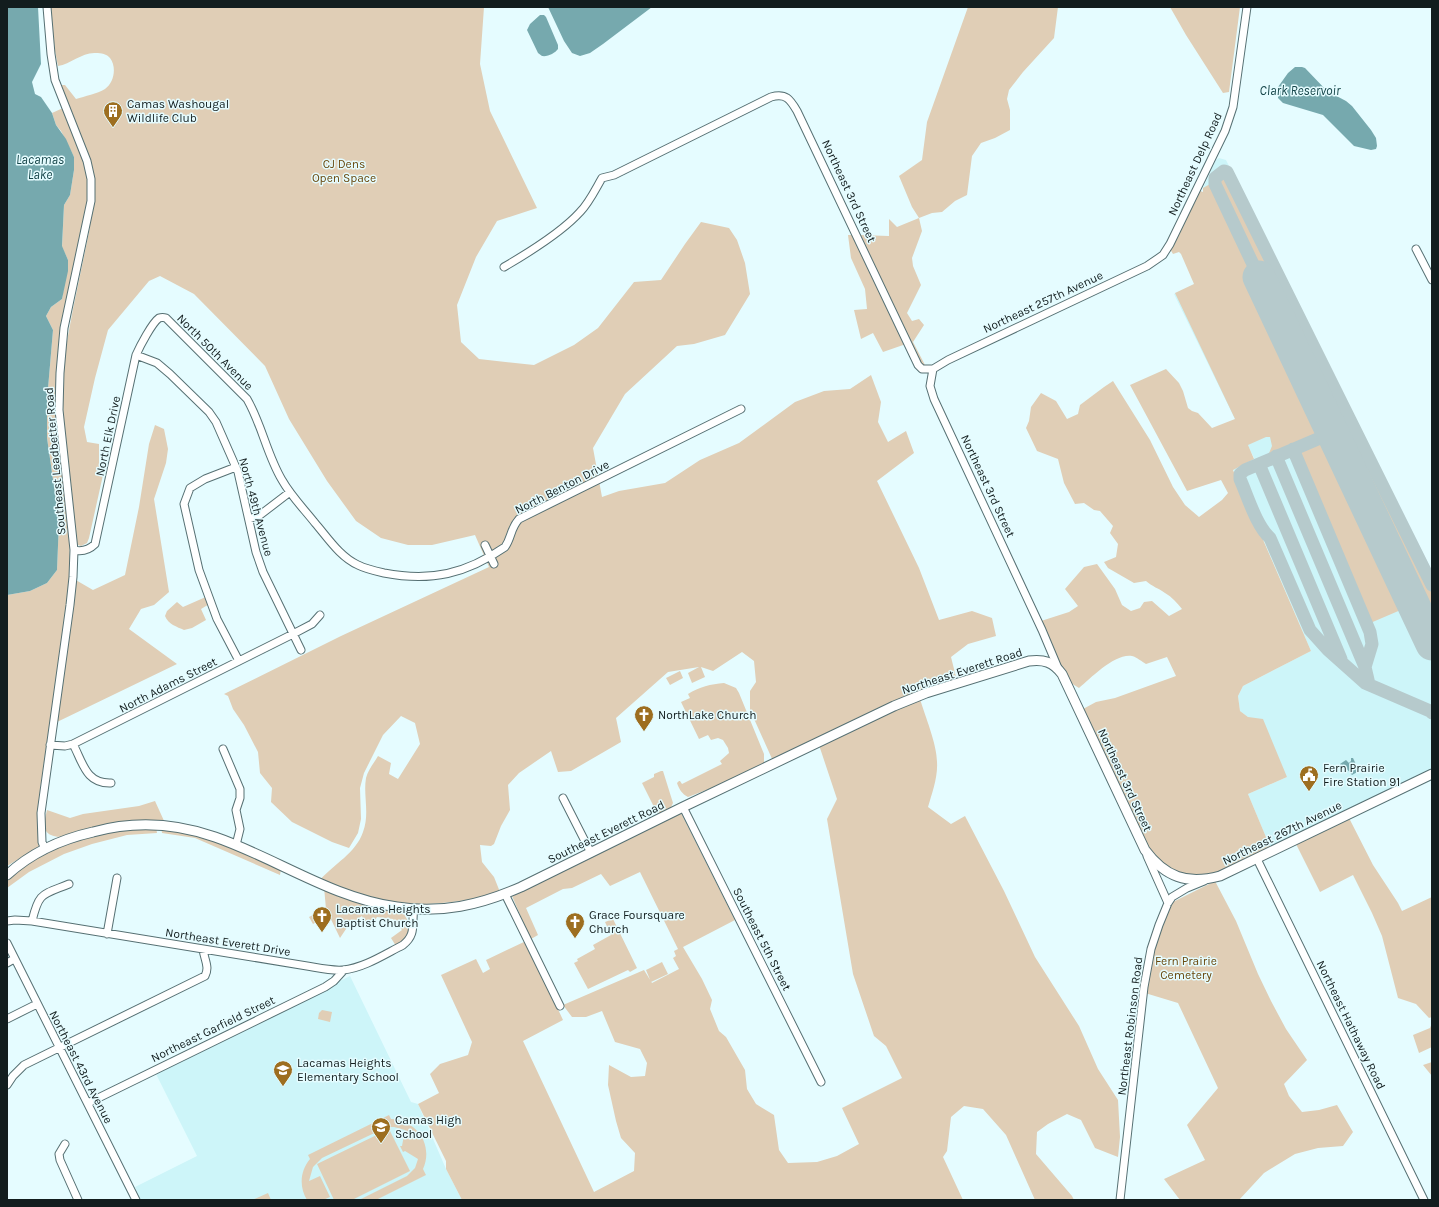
<svg xmlns="http://www.w3.org/2000/svg" width="1439" height="1207" font-family="Karla,sans-serif">
<style>
.built{fill:#cdf5f9}
.green{fill:#e0ceb6}
.water{fill:#76a9ae}
.lines{fill:none;stroke-linecap:round;stroke-linejoin:round}
.taxiway{stroke:#b6cacc;stroke-width:13}
.runway{stroke:#b6cacc;stroke-width:33}
.minor-casing{stroke:#567073;stroke-width:9}
.major-casing{stroke:#567073;stroke-width:11}
.minor{stroke:#fff;stroke-width:7}
.major{stroke:#fff;stroke-width:9}
.labels{text-anchor:middle;dominant-baseline:central;stroke-width:3;stroke-linejoin:round;paint-order:stroke}
.poi-label{font-size:12px;fill:#121d1e;stroke:#e5fcff;text-anchor:start}
.park-label{font-size:12px;fill:#69470c;stroke:#e5fcff}
.street-label{font-size:12px;fill:#121d1e;stroke:#e5fcff}
.water-label{font-size:13px;font-style:italic;fill:#154549;stroke:#e5fcff}
</style>
<rect width="100%" height="100%" fill="#e5fcff"/>
<path class="built" d="M 1219,158 L 1226,160 L 1228,164 L 1432,571 L 1432,769 L 1271,849 L 1248,794 L 1287,777 L 1248,717 L 1240,711 L 1238,696 L 1243,686 L 1311,651 L 1233,469 L 1254,458 L 1174,294 L 1216,274 L 1203,188 L 1216,160 Z
M 350,976 L 411,1102 L 418,1104 L 446,1169 L 462,1200 L 141,1200 L 135,1187 L 197,1156 L 155,1072 Z"/>
<path class="green" d="M 50,7 L 484,7 L 480,64 L 490,111 L 537,208 L 497,221 L 476,257 L 457,305 L 461,342 L 479,359 L 534,365 L 574,345 L 598,328 L 634,282 L 661,280 L 685,244 L 701,222 L 729,228 L 737,240 L 745,263 L 750,294 L 725,335 L 694,344 L 677,346 L 625,394 L 593,448 L 602,497 L 619,491 L 665,483 L 700,460 L 739,443 L 795,402 L 824,391 L 850,389 L 871,375 L 881,402 L 878,422 L 888,442 L 906,431 L 914,453 L 877,481 L 919,568 L 939,620 L 972,611 L 992,618 L 996,636 L 968,644 L 951,657 L 957,681 L 773,761 L 750,710 L 750,691 L 756,682 L 754,661 L 742,652 L 713,671 L 701,667 L 705,677 L 692,683 L 688,673 L 699,667 L 668,672 L 616,718 L 621,742 L 571,771 L 558,772 L 551,751 L 519,773 L 508,785 L 510,810 L 501,826 L 494,844 L 491,846 L 480,845 L 482,862 L 494,877 L 500,892 C 459,904 418,908 375,899 C 356,895 338,887 320,880 C 334,864 356,853 363,832 C 370,813 363,796 366,778 C 368,770 374,763 378,756 L 391,763 L 389,774 L 398,779 L 420,744 L 415,723 L 401,716 L 383,735 L 364,773 L 360,788 L 361,819 L 358,833 L 349,848 L 332,842 L 292,822 L 271,802 L 272,788 L 260,773 L 258,752 L 244,725 L 233,709 L 228,696 L 224,694 L 341,636 L 489,567 L 475,535 L 432,545 L 408,545 L 381,538 L 356,521 L 327,481 L 289,419 L 265,366 L 194,294 L 160,276 L 149,281 L 108,330 L 95,378 L 84,427 L 87,442 L 99,444 L 99,464 L 105,466 L 89,538 L 87,543 L 81,546 L 75,544 L 64,439 L 62,368 L 73,309 L 89,232 L 95,187 L 91,162 L 61,85 L 65,85 L 76,99 C 85,96 97,94 105,89 C 114,83 117,67 110,58 C 107,54 101,53 96,53 C 82,52 71,64 58,66 L 55,51 Z
M 968,7 L 1058,7 L 1054,38 L 1023,72 L 1009,90 L 1007,99 L 1010,110 L 1010,130 L 995,138 L 981,143 L 972,156 L 967,195 L 955,201 L 942,212 L 932,213 L 919,218 L 922,231 L 912,258 L 913,266 L 921,285 L 907,313 L 912,321 L 919,319 L 924,325 L 913,342 L 925,365 L 924,367 L 921,365 L 859,235 L 889,236 L 889,219 L 897,227 L 919,218 L 912,207 L 899,176 L 922,160 L 927,122 Z
M 1170,7 L 1240,7 L 1229,92 L 1223,93 L 1186,35 Z
M 63,108 L 88,170 L 88,201 L 80,241 L 61,322 L 56,380 L 56,412 L 69,523 L 70,562 L 67,617 L 63,630 L 40,790 L 38,836 L 40,846 L 7,866 L 7,595 L 30,591 L 47,583 L 57,570 L 59,521 L 47,438 L 47,400 L 53,330 L 46,316 L 51,307 L 62,299 L 68,260 L 62,247 L 64,205 L 70,195 L 74,170 L 74,157 L 61,131 L 56,125 L 52,113 Z
M 1226,176 L 1231,183 L 1346,416 L 1347,417 L 1337,424 L 1334,424 L 1219,182 Z
M 1210,184 L 1325,427 L 1325,433 L 1319,436 L 1267,458 L 1272,446 L 1270,437 L 1266,437 L 1248,445 L 1254,459 L 1233,470 L 1311,651 L 1243,686 L 1238,696 L 1240,711 L 1248,717 L 1263,719 L 1287,777 L 1248,794 L 1271,849 L 1214,875 L 1199,878 L 1179,874 L 1157,859 L 1146,843 L 1083,709 L 1096,702 L 1115,698 L 1176,676 L 1167,657 L 1146,664 C 1142,662 1137,657 1132,656 C 1115,653 1091,678 1079,688 L 1071,683 L 1061,665 L 1041,621 L 1069,612 L 1078,606 L 1065,589 L 1084,567 L 1097,564 L 1115,589 L 1122,605 L 1131,611 L 1140,608 L 1144,602 L 1152,601 L 1169,616 L 1182,609 C 1177,603 1172,597 1165,593 C 1158,588 1153,587 1146,581 L 1134,583 L 1108,568 L 1104,562 L 1116,557 L 1118,544 L 1110,533 L 1113,526 L 1100,511 L 1094,510 L 1084,503 L 1075,504 L 1064,483 L 1058,459 L 1037,451 L 1026,428 L 1029,421 L 1031,407 L 1041,393 L 1056,401 L 1067,419 L 1078,414 L 1080,405 L 1104,387 L 1113,381 L 1150,440 L 1173,487 L 1185,505 L 1199,517 L 1222,500 L 1228,493 L 1221,480 L 1187,491 L 1130,385 L 1166,369 L 1179,383 L 1183,391 L 1188,408 L 1192,411 L 1198,413 L 1212,428 L 1235,419 L 1175,293 L 1194,284 L 1181,254 L 1179,252 L 1173,254 L 1170,249 L 1197,192 L 1200,191 L 1203,192 L 1203,188 Z
M 848,235 L 855,235 L 906,344 L 883,352 L 873,333 L 861,339 L 854,310 L 867,309 L 865,289 L 851,258 Z
M 155,425 L 164,429 L 168,449 L 166,463 L 154,499 L 169,592 L 154,605 L 141,609 L 129,629 L 177,664 L 57,722 L 74,579 L 93,590 L 125,575 L 139,507 L 149,444 Z
M 1346,425 L 1351,426 L 1432,589 L 1432,631 L 1339,437 L 1338,429 Z
M 1325,438 L 1330,439 L 1410,606 L 1368,624 L 1296,454 L 1299,449 Z
M 208,596 L 211,603 L 201,609 L 206,620 L 192,628 L 184,630 C 177,627 168,624 165,616 L 167,611 L 177,602 L 183,607 Z
M 680,671 L 683,678 L 670,685 L 666,678 Z
M 724,683 L 736,688 L 739,693 L 764,754 L 764,763 L 727,782 L 688,797 C 682,794 679,789 677,783 L 679,781 L 680,781 L 682,784 L 722,764 L 720,761 L 729,753 L 728,748 L 723,740 L 718,738 L 711,740 L 708,735 L 699,739 L 681,702 L 690,698 L 688,694 C 699,687 711,684 724,683 Z
M 920,699 C 925,716 937,744 937,762 C 938,777 932,793 928,807 L 951,824 L 965,816 L 1004,891 L 1035,957 L 1079,1026 L 1098,1069 L 1118,1100 L 1120,1137 L 1118,1157 L 1095,1148 L 1081,1120 L 1067,1114 L 1048,1124 L 1037,1132 L 1036,1154 L 1072,1196 L 1074,1200 L 1035,1200 L 1006,1135 L 983,1109 L 964,1106 L 951,1117 L 947,1151 L 943,1157 L 963,1200 L 462,1200 L 446,1169 L 446,1161 L 418,1104 L 439,1093 L 430,1074 L 440,1064 L 468,1055 L 472,1042 L 441,975 L 476,959 L 483,973 L 490,969 L 486,960 L 526,941 L 563,1020 L 523,1041 L 594,1192 L 634,1171 L 635,1153 L 621,1138 L 616,1121 L 608,1085 L 609,1065 L 631,1077 L 645,1076 L 647,1063 L 640,1049 L 615,1042 L 602,1011 L 586,1017 L 572,1017 L 563,1005 L 644,970 L 652,983 L 679,969 L 673,958 L 676,956 L 674,951 L 678,949 L 640,872 L 610,886 L 601,874 L 572,888 L 563,889 L 526,908 L 538,935 L 531,939 L 530,938 L 512,896 L 514,893 L 681,813 L 735,920 L 683,947 L 702,979 L 712,1000 L 710,1009 L 719,1031 L 726,1037 L 745,1070 L 747,1089 L 756,1104 L 774,1115 L 779,1150 L 788,1163 L 817,1162 L 837,1156 L 859,1144 L 842,1108 L 902,1078 L 886,1046 L 874,1036 L 853,974 L 827,819 L 837,799 L 819,745 Z
M 661,771 L 663,771 L 673,803 L 670,809 L 658,815 L 642,783 L 654,777 L 654,774 Z
M 155,801 L 165,823 C 138,825 111,825 85,831 C 75,833 61,840 51,835 C 41,831 45,818 47,810 L 70,818 L 83,814 L 139,806 Z
M 1349,818 L 1373,865 L 1398,903 L 1402,911 L 1432,897 L 1432,1017 L 1429,1018 L 1416,1004 L 1398,998 L 1382,936 L 1372,913 L 1353,875 L 1320,892 L 1296,844 Z
M 156,827 L 157,833 L 127,835 L 92,844 L 64,854 L 29,872 L 7,888 L 7,881 L 30,861 L 50,851 L 84,838 L 102,832 Z
M 161,827 L 198,833 L 281,869 L 280,875 L 195,838 L 162,833 Z
M 1215,881 L 1236,921 L 1258,974 L 1271,1001 L 1286,1029 L 1307,1060 L 1284,1084 L 1289,1096 L 1302,1112 L 1319,1110 L 1337,1105 L 1353,1132 L 1343,1146 L 1318,1148 L 1295,1154 L 1264,1173 L 1239,1200 L 1180,1200 L 1164,1179 L 1205,1160 L 1187,1125 L 1218,1088 L 1178,1003 L 1145,993 L 1151,960 L 1167,912 L 1173,902 Z
M 324,887 L 402,910 L 409,923 L 409,935 L 396,946 L 391,938 L 402,930 L 393,919 L 377,917 L 373,924 L 369,926 L 364,921 L 362,916 L 348,926 L 340,938 L 326,909 Z
M 317,913 L 320,920 L 313,924 L 309,917 Z
M 613,919 L 637,968 L 630,972 L 628,970 L 588,989 L 574,963 L 578,961 L 577,959 L 595,949 L 593,945 L 611,935 L 605,922 Z
M 662,962 L 668,974 L 651,982 L 646,970 Z
M 322,1010 L 332,1012 L 330,1022 L 318,1019 L 319,1013 Z
M 1432,1023 L 1432,1047 L 1419,1053 L 1413,1035 L 1430,1028 Z
M 1432,1062 L 1432,1076 L 1423,1065 Z
M 389,1115 L 391,1119 C 416,1120 434,1144 423,1169 L 426,1175 L 376,1200 L 359,1200 L 407,1176 L 415,1168 L 418,1159 L 405,1151 L 403,1152 L 400,1146 L 402,1146 L 405,1130 L 394,1127 L 387,1127 L 322,1158 L 313,1167 L 309,1181 L 320,1176 L 330,1197 L 323,1200 L 307,1200 C 299,1187 300,1171 310,1159 L 308,1155 Z
M 389,1129 L 410,1171 L 352,1200 L 334,1200 L 317,1164 Z
M 268,1193 L 271,1200 L 252,1200 Z"/>
<path class="water" d="M 7,7 L 38,7 L 41,64 L 32,82 L 35,94 L 41,97 L 52,113 L 56,125 L 66,139 L 74,157 L 74,170 L 70,195 L 64,205 L 62,246 L 68,260 L 68,271 L 62,299 L 51,307 L 46,316 L 53,330 L 47,400 L 47,438 L 59,521 L 57,570 L 47,583 L 30,591 L 7,595 Z
M 548,7 L 652,7 L 603,44 L 590,53 L 580,56 L 572,53 L 564,41 Z
M 540,15 L 544,15 L 546,17 L 558,45 L 558,49 C 555,53 548,57 542,56 L 538,53 L 527,30 L 530,24 Z
M 1295,67 L 1302,67 L 1305,68 L 1327,91 L 1346,101 L 1352,106 L 1371,130 L 1376,138 L 1377,146 L 1376,149 L 1371,150 L 1354,146 L 1323,115 L 1283,103 L 1278,98 L 1278,87 L 1288,73 Z
M 1351,758 L 1353,758 L 1359,771 L 1352,775 L 1346,768 L 1343,769 L 1340,764 L 1346,760 L 1349,763 L 1351,761 Z"/>
<g class="lines">
<path class="taxiway" d="M 1259,277 L 1215,184 L 1215,178 L 1224,171 L 1227,172 L 1350,420
M 1293,449 L 1370,632 L 1372,644 L 1365,667
M 1276,456 L 1365,667 L 1369,684
M 1259,464 L 1341,659
M 1432,585 L 1350,420 L 1335,428 L 1320,438 L 1245,470 L 1240,474 L 1240,479 C 1248,497 1256,525 1270,538 L 1310,630 L 1328,650 L 1365,683 L 1430,711 L 1432,713"/>
<path class="runway" d="M 1259,277 L 1432,644"/>
<g class="minor-casing">
<path id="minor" d="M 1416,249 L 1432,280
M 504,267 C 528,253 562,232 580,212 C 589,203 595,190 602,178 L 614,175 L 771,97 C 786,93 790,99 797,111 L 918,365 L 922,369 L 933,369 L 948,360 L 1147,266 L 1163,255 L 1170,244 L 1225,131 L 1233,107 L 1247,7
M 136,355 L 157,363 L 170,374 L 209,412 L 216,422 L 238,472 L 256,552 L 263,572 L 301,650
M 933,369 L 930,386 L 934,399 L 1042,630 L 1058,668
M 236,467 L 205,479 L 190,488 L 184,504 L 199,570 L 217,619 L 239,661
M 249,519 L 260,515 L 290,492
M 485,545 L 494,564
M 74,550 C 83,552 89,550 95,544 L 136,355 C 140,346 152,323 159,318 C 162,317 163,317 166,318 L 247,399 C 262,425 267,455 282,480 C 291,496 304,509 315,523 C 328,538 340,557 358,565 C 366,569 375,571 384,573 C 431,582 466,574 505,547 C 512,537 510,529 519,519 L 741,409
M 73,744 C 83,763 86,784 111,783
M 50,745 L 65,746 L 73,744 L 293,634 L 312,624 L 320,615
M 223,749 L 240,789 L 240,798 L 236,810 L 240,829 L 236,845
M 563,798 L 591,853
M 683,807 L 821,1082
M 45,849 L 42,842 L 41,813 L 70,605 L 73,577 L 74,550 L 59,410 L 60,373 L 64,328 L 91,201 L 91,179 L 87,161 L 55,80 L 51,54 L 47,7
M 1147,856 L 1168,903
M 1257,859 L 1424,1200
M 505,894 L 560,1006
M 7,921 L 15,920 L 32,921 L 307,966 C 319,968 331,971 343,970 C 364,968 385,954 403,945 C 417,934 411,924 414,909
M 32,921 C 39,892 42,895 69,884
M 107,934 L 117,878
M 7,943 L 136,1200
M 7,963 L 14,959
M 7,1019 L 37,1004
M 7,1085 L 13,1076 L 24,1065 L 205,976 C 210,967 204,959 203,949
M 88,1103 L 325,987 L 334,981 L 344,970
M 65,1144 L 59,1154 L 60,1160 L 78,1200
M 1120,1200 L 1144,987 L 1151,949 L 1159,925 L 1168,903 L 1172,897 L 1187,888 L 1204,881"/>
</g>
<g class="major-casing">
<path id="major" d="M 7,875 C 31,853 62,839 93,832 C 133,821 175,823 215,837 C 276,858 332,898 397,907 C 441,914 480,905 521,887 L 683,807 L 894,706 L 926,693 L 1029,661 C 1044,659 1053,662 1062,674 L 1145,850 C 1165,877 1187,885 1220,876 L 1432,774"/>
</g>
<use href="#minor" class="minor"/>
<use href="#major" class="major"/>
</g>
<defs>
<g id="building-pin" transform="scale(1)"><path d="M0 17L-7.5 6A9.5 9.5 0 1 1 7.5 6Z" fill="#9d6e20" stroke="#e5fcff"/><path d="M-4-6H4V6H1V3H-1V6H-4ZM-2.5-4.3h1.7v1.8h-1.7ZM.8-4.3h1.7v1.8H.8ZM-2.5-1h1.7V.8h-1.7ZM.8-1h1.7V.8H.8Z" fill="#fff"/></g>
<g id="church-pin" transform="scale(1)"><path d="M0 17L-7.5 6A9.5 9.5 0 1 1 7.5 6Z" fill="#9d6e20" stroke="#e5fcff"/><path d="M-1.2-6h2.4v3.5h3.3v2.4h-3.3V6h-2.4V-.1h-3.3v-2.4h3.3Z" fill="#fff"/></g>
<g id="civic-pin" transform="scale(1)"><path d="M0 17L-7.5 6A9.5 9.5 0 1 1 7.5 6Z" fill="#9d6e20" stroke="#e5fcff"/><path d="M-.6-6.5H3V-4.5H.6V-3L4-1V1h2V6H-6V1h2V-1L-.6-3ZM-1.2 2.5V6h2.4V2.5Z" fill="#fff"/></g>
<g id="school-pin" transform="scale(1)"><path d="M0 17L-7.5 6A9.5 9.5 0 1 1 7.5 6Z" fill="#9d6e20" stroke="#e5fcff"/><path d="M0-5L7-2L0 1L-7-2ZM-4 1L0 2.5L4 1V4Q0 6-4 4Z" fill="#fff"/></g>
</defs>
<g fill-rule="evenodd">
<use href="#building-pin" x="113" y="111"/>
<use href="#church-pin" x="644" y="715"/>
<use href="#civic-pin" x="1309" y="775"/>
<use href="#church-pin" x="322" y="916"/>
<use href="#church-pin" x="575" y="922"/>
<use href="#school-pin" x="283" y="1070"/>
<use href="#school-pin" x="381" y="1127"/>
</g>
<g class="labels">
<g class="poi-label">
<text x="127" y="104">Camas Washougal<tspan x="127" dy="14">Wildlife Club</tspan></text>
<text x="658" y="715">NorthLake Church</text>
<text x="1323" y="768">Fern Prairie<tspan x="1323" dy="14">Fire Station 91</tspan></text>
<text x="336" y="909">Lacamas Heights<tspan x="336" dy="14">Baptist Church</tspan></text>
<text x="589" y="915">Grace Foursquare<tspan x="589" dy="14">Church</tspan></text>
<text x="297" y="1063">Lacamas Heights<tspan x="297" dy="14">Elementary School</tspan></text>
<text x="395" y="1120">Camas High<tspan x="395" dy="14">School</tspan></text>
</g>
<g class="park-label">
<text x="344" y="164">CJ Dens<tspan x="344" dy="14">Open Space</tspan></text>
<text x="1186" y="961">Fern Prairie<tspan x="1186" dy="14">Cemetery</tspan></text>
</g>
<g class="street-label">
<text transform="translate(1195 164) rotate(-65)">Northeast Delp Road</text>
<text transform="translate(849 191) rotate(65)">Northeast 3rd Street</text>
<text transform="translate(1043 302) rotate(-25)">Northeast 257th Avenue</text>
<text transform="translate(215 352) rotate(45)">North 50th Avenue</text>
<text transform="translate(108 436) rotate(-78)">North Elk Drive</text>
<text transform="translate(55 461) rotate(-95)">Southeast Leadbetter Road</text>
<text transform="translate(988 486) rotate(65)">Northeast 3rd Street</text>
<text transform="translate(562 487) rotate(-27)">North Benton Drive</text>
<text transform="translate(256 507) rotate(75)">North 49th Avenue</text>
<text transform="translate(962 671) rotate(-18)">Northeast Everett Road</text>
<text transform="translate(168 685) rotate(-27)">North Adams Street</text>
<text transform="translate(1125 780) rotate(65)">Northeast 3rd Street</text>
<text transform="translate(606 832) rotate(-26)">Southeast Everett Road</text>
<text transform="translate(1282 833) rotate(-26)">Northeast 267th Avenue</text>
<text transform="translate(762 939) rotate(63)">Southeast 5th Street</text>
<text transform="translate(228 942) rotate(9)">Northeast Everett Drive</text>
<text transform="translate(1351 1025) rotate(64)">Northeast Hathaway Road</text>
<text transform="translate(1130 1026) rotate(-83)">Northeast Robinson Road</text>
<text transform="translate(213 1029) rotate(-26)">Northeast Garfield Street</text>
<text transform="translate(81 1067) rotate(63)">Northeast 43rd Avenue</text>
</g>
<g class="water-label">
<text x="1300" y="90">Clark Reservoir</text>
<text x="40" y="159">Lacamas<tspan x="40" dy="15">Lake</tspan></text>
</g>
</g>
<rect width="1439" height="1207" fill="none" stroke="#121d1e" stroke-width="16"/>
</svg>
